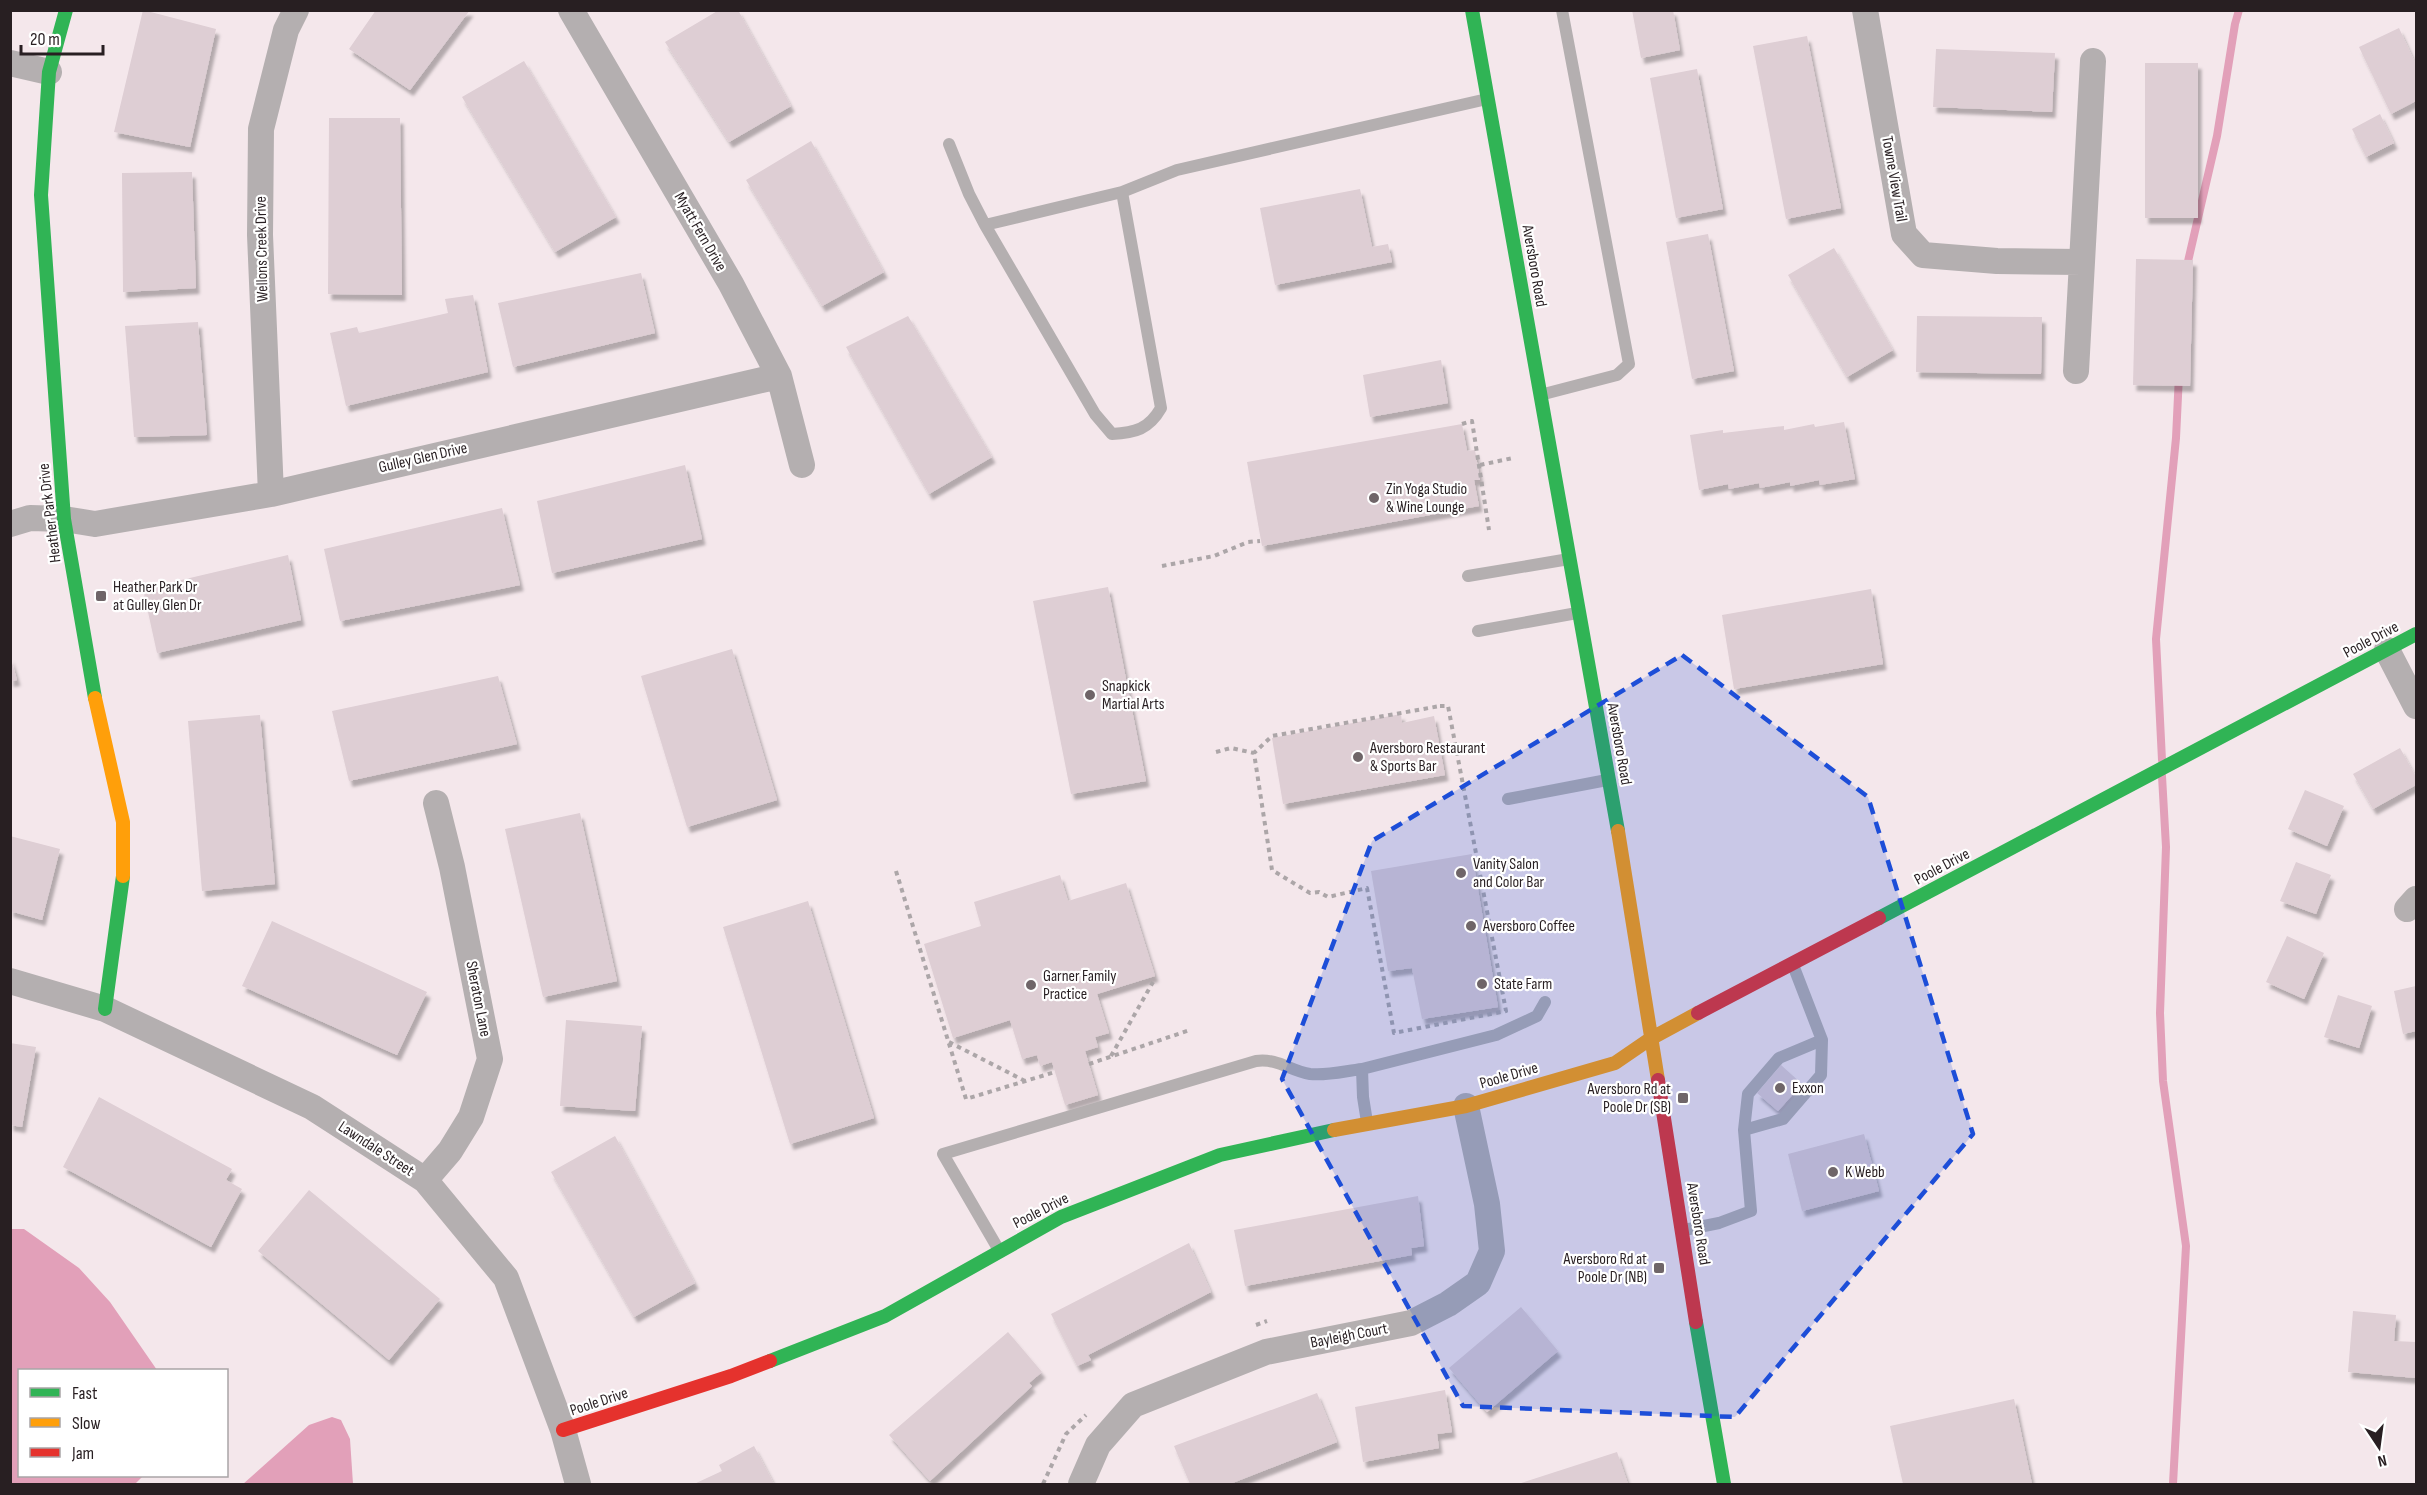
<svg xmlns="http://www.w3.org/2000/svg" width="2427" height="1495" font-family="'Sofia Sans Condensed',sans-serif">
<style>
.water{fill:#e2a0b9}
.lines{fill:none;stroke-linecap:round;stroke-linejoin:round}
.stream{stroke:#e2a0b9;stroke-width:8}
.building{fill:#deced4;filter:url(#shadow)}
.path{stroke:#aca6a8;stroke-width:4;stroke-dasharray:4.5 4.5;stroke-linecap:butt}
.lane{stroke:#b4afb0;stroke-width:12}
.street{stroke:#b4afb0;stroke-width:26}
.fast{stroke:#30b455;stroke-width:14}
.slow{stroke:#ff9f0a;stroke-width:14}
.jam{stroke:#e5322d;stroke-width:14}
.marked{fill:#1d4ed8;fill-opacity:0.2;stroke:#1d4ed8;stroke-width:4.5;stroke-dasharray:12 8;stroke-linejoin:round}
.poi-dot{fill:#6f6568;stroke:#fff;stroke-width:2}
.labels{text-anchor:middle;dominant-baseline:central;stroke-width:4.5;stroke-linejoin:round;paint-order:stroke}
.street-label{font-size:16px;fill:#281f22;stroke:#fff}
.poi-label{font-size:16px;fill:#281f22;stroke:#fff;text-anchor:start}
</style>
<defs>
<filter id="shadow"><feDropShadow dx="3.5" dy="6" stdDeviation="1.5" flood-color="#0004"/></filter>
</defs>
<rect width="100%" height="100%" fill="#f4e7eb"/>
<path class="water" d="M 11,1229 L 24,1229 L 79,1268 L 110,1302 L 157,1370 L 20,1370 L 20,1476 L 143,1476 L 135,1484 L 11,1484 Z
M 332,1417 L 341,1420 L 350,1439 L 353,1484 L 243,1484 L 309,1425 Z"/>
<g class="lines">
<path class="stream" d="M 2186,270 L 2217,136 L 2235,24 L 2239,10
M 2162,760 L 2156,639 L 2176,438 L 2179,375
M 2162,776 L 2166,847 L 2160,1013 L 2163,1081 L 2186,1246 L 2173,1484"/>
</g>
<path class="building" d="M 143,10 L 216,29 L 190,147 L 114,132 Z
M 376,10 L 470,10 L 410,90 L 349,49 Z
M 719,10 L 738,10 L 791,106 L 729,142 L 665,42 Z
M 1632,10 L 1673,10 L 1680,50 L 1641,58 Z
M 2399,28 L 2416,65 L 2416,101 L 2391,114 L 2359,47 Z
M 1807,36 L 1841,208 L 1786,219 L 1753,46 Z
M 1936,49 L 2055,53 L 2052,112 L 1933,107 Z
M 524,61 L 616,217 L 555,252 L 462,97 Z
M 2145,63 L 2198,63 L 2198,218 L 2145,218 Z
M 1697,69 L 1723,209 L 1676,218 L 1650,78 Z
M 2380,114 L 2394,143 L 2366,157 L 2352,129 Z
M 329,118 L 400,118 L 402,295 L 328,294 Z
M 811,141 L 884,272 L 822,306 L 746,180 Z
M 192,172 L 196,288 L 123,292 L 122,173 Z
M 1360,189 L 1372,247 L 1388,244 L 1392,262 L 1275,285 L 1260,208 Z
M 1708,234 L 1734,371 L 1692,379 L 1666,242 Z
M 1834,248 L 1893,350 L 1847,377 L 1788,275 Z
M 2136,259 L 2193,260 L 2190,386 L 2133,385 Z
M 641,273 L 655,333 L 513,367 L 498,303 Z
M 473,295 L 488,372 L 346,406 L 330,333 L 357,327 L 359,333 L 448,313 L 445,299 Z
M 908,316 L 992,457 L 929,494 L 846,347 Z
M 1917,316 L 2042,317 L 2041,374 L 1916,372 Z
M 198,322 L 207,435 L 134,437 L 125,326 Z
M 1441,360 L 1448,403 L 1370,417 L 1363,375 Z
M 1844,422 L 1855,479 L 1820,485 L 1819,480 L 1790,486 L 1790,482 L 1760,488 L 1759,483 L 1729,489 L 1728,484 L 1699,490 L 1690,435 L 1723,430 L 1723,433 L 1784,426 L 1784,430 L 1814,424 L 1815,427 Z
M 1462,424 L 1467,451 L 1475,450 L 1480,480 L 1474,480 L 1479,506 L 1262,546 L 1247,462 Z
M 685,465 L 702,539 L 552,573 L 537,501 Z
M 502,508 L 520,585 L 340,621 L 324,549 Z
M 288,555 L 301,620 L 157,653 L 143,589 Z
M 1108,587 L 1146,781 L 1071,794 L 1033,601 Z
M 1871,589 L 1883,664 L 1734,689 L 1722,615 Z
M 732,649 L 777,800 L 687,827 L 641,676 Z
M 10,656 L 17,680 L 10,681 Z
M 498,676 L 517,744 L 349,781 L 332,711 Z
M 1401,714 L 1402,723 L 1434,716 L 1445,775 L 1283,804 L 1272,738 Z
M 260,715 L 275,884 L 202,891 L 188,721 Z
M 2400,748 L 2416,777 L 2416,785 L 2373,809 L 2353,774 Z
M 2305,790 L 2344,806 L 2327,846 L 2288,829 Z
M 580,813 L 617,981 L 543,997 L 505,829 Z
M 10,836 L 60,849 L 42,920 L 10,911 Z
M 1472,854 L 1498,1007 L 1422,1019 L 1412,968 L 1388,971 L 1371,871 Z
M 2296,862 L 2331,875 L 2316,914 L 2280,901 Z
M 1060,875 L 1068,901 L 1126,883 L 1155,976 L 1097,994 L 1109,1033 L 1095,1037 L 1098,1047 L 1085,1051 L 1098,1095 L 1065,1105 L 1052,1062 L 1040,1066 L 1037,1055 L 1022,1059 L 1010,1020 L 953,1038 L 924,944 L 981,926 L 974,902 Z
M 808,901 L 874,1118 L 790,1144 L 723,927 Z
M 272,921 L 427,992 L 397,1055 L 242,986 Z
M 2287,936 L 2324,953 L 2304,999 L 2266,982 Z
M 2416,986 L 2416,1031 L 2403,1034 L 2394,991 Z
M 2338,995 L 2372,1006 L 2359,1048 L 2324,1037 Z
M 566,1020 L 642,1026 L 635,1111 L 560,1106 Z
M 10,1043 L 36,1047 L 22,1127 L 10,1125 Z
M 1781,1065 L 1802,1084 L 1778,1111 L 1757,1093 Z
M 99,1097 L 232,1169 L 226,1180 L 242,1189 L 211,1247 L 63,1167 Z
M 1864,1134 L 1879,1191 L 1802,1211 L 1788,1154 Z
M 615,1136 L 695,1283 L 634,1317 L 551,1172 Z
M 309,1190 L 440,1299 L 389,1360 L 258,1251 Z
M 1418,1196 L 1424,1246 L 1411,1248 L 1412,1255 L 1245,1286 L 1234,1230 Z
M 1189,1243 L 1211,1292 L 1088,1355 L 1091,1360 L 1077,1366 L 1051,1314 Z
M 1521,1307 L 1558,1351 L 1487,1412 L 1449,1368 Z
M 2353,1311 L 2396,1315 L 2394,1341 L 2416,1342 L 2416,1378 L 2348,1372 Z
M 1008,1332 L 1042,1372 L 1029,1383 L 1032,1386 L 930,1481 L 889,1435 Z
M 1445,1390 L 1452,1432 L 1437,1434 L 1439,1448 L 1363,1462 L 1355,1407 Z
M 1317,1393 L 1337,1442 L 1230,1484 L 1190,1484 L 1174,1446 Z
M 2014,1399 L 2032,1484 L 1903,1484 L 1890,1426 Z
M 754,1446 L 774,1484 L 694,1484 L 722,1471 L 719,1465 Z
M 1617,1452 L 1628,1484 L 1518,1484 Z"/>
<g class="lines">
<path class="path" d="M 1462,424 L 1472,421 L 1489,530
M 1480,465 L 1513,458
M 1162,566 L 1214,556 L 1248,542 L 1260,541
M 1440,706 L 1448,706 L 1506,1011 L 1394,1033 L 1367,888 L 1328,897 L 1319,892 L 1310,893 L 1272,870 L 1254,753 L 1272,736 Z
M 1216,752 L 1231,748 L 1254,753
M 896,871 L 966,1099 L 1055,1072
M 949,1042 L 1025,1081
M 1111,1056 L 1153,982
M 1089,1064 L 1190,1030
M 1256,1325 L 1267,1321
M 1043,1484 L 1066,1434 L 1086,1415"/>
<path class="lane" d="M 949,144 L 969,194 L 985,225
M 1122,192 L 985,225 L 1095,414 L 1112,434 C 1135,433 1149,429 1161,408 L 1122,192 L 1177,170 L 1487,99
M 1540,395 L 1617,375 L 1629,364 L 1562,10
M 1468,576 L 1569,559
M 1478,631 L 1577,613
M 1508,799 L 1607,780
M 1793,965 L 1822,1040
M 1367,1122 L 1363,1097 L 1362,1069 L 1496,1035 L 1537,1016 L 1545,1002
M 1684,1230 L 1719,1223 L 1751,1211 L 1744,1130 L 1783,1119 L 1821,1075 L 1822,1040 L 1779,1058 L 1748,1094 L 1744,1130
M 1000,1252 L 943,1154 L 1256,1061 C 1278,1058 1290,1071 1310,1074 C 1327,1076 1345,1071 1362,1069"/>
<path class="street" d="M 571,10 L 731,284 L 779,376 L 802,465
M 1865,10 L 1904,234 L 1923,255 L 1997,261 L 2082,262 L 2076,371
M 10,63 L 49,72
M 2082,262 L 2093,61
M 271,494 L 260,235 L 261,129 L 286,30 L 296,10
M 10,524 L 30,518 L 64,519 L 95,524 L 271,494 L 779,376
M 2387,650 L 2416,706
M 2407,909 L 2416,899
M 10,981 L 105,1009 L 312,1107 L 425,1180 L 506,1278 L 563,1430 L 578,1484
M 425,1180 L 450,1151 L 471,1117 L 490,1059 L 452,867 L 436,803
M 1081,1484 L 1098,1445 L 1133,1405 L 1266,1352 L 1411,1323 L 1448,1304 L 1478,1283 L 1492,1251 L 1487,1204 L 1466,1106"/>
<path class="fast" d="M 66,10 L 49,72 L 41,195 L 64,519 L 95,698
M 1472,10 L 1618,831
M 1879,918 L 2416,634
M 105,1009 L 123,876
M 1696,1322 L 1724,1484
M 770,1361 L 885,1316 L 1061,1217 L 1220,1155 L 1334,1130"/>
<path class="slow" d="M 95,698 L 123,822 L 123,876
M 1618,831 L 1658,1080
M 1334,1130 L 1466,1106 L 1615,1063 L 1650,1039 L 1698,1013"/>
<path class="jam" d="M 1698,1013 L 1879,918
M 1658,1080 L 1696,1322
M 563,1430 L 731,1376 L 770,1361"/>
</g>
<path class="marked" d="M 1682,655 L 1868,797 L 1973,1134 L 1735,1417 L 1463,1406 L 1282,1079 L 1372,841 Z"/>
<g class="poi-dot">
<circle cx="1374" cy="498" r="6"/>
<rect x="95" y="590" width="12" height="12" rx="3"/>
<circle cx="1090" cy="695" r="6"/>
<circle cx="1358" cy="757" r="6"/>
<circle cx="1461" cy="873" r="6"/>
<circle cx="1471" cy="926" r="6"/>
<circle cx="1482" cy="984" r="6"/>
<circle cx="1031" cy="985" r="6"/>
<circle cx="1780" cy="1088" r="6"/>
<rect x="1677" y="1092" width="12" height="12" rx="3"/>
<circle cx="1833" cy="1172" r="6"/>
<rect x="1653" y="1262" width="12" height="12" rx="3"/>
</g>
<g class="labels">
<g class="street-label">
<text transform="translate(1894 179) rotate(80)">Towne View Trail</text>
<text transform="translate(700 232) rotate(60)">Myatt Fern Drive</text>
<text transform="translate(262 249) rotate(-91)">Wellons Creek Drive</text>
<text transform="translate(1534 266) rotate(80)">Aversboro Road</text>
<text transform="translate(423 458) rotate(-13)">Gulley Glen Drive</text>
<text transform="translate(50 513) rotate(-97)">Heather Park Drive</text>
<text transform="translate(2371 640) rotate(-28)">Poole Drive</text>
<text transform="translate(1619 744) rotate(80)">Aversboro Road</text>
<text transform="translate(1942 867) rotate(-28)">Poole Drive</text>
<text transform="translate(478 999) rotate(79)">Sheraton Lane</text>
<text transform="translate(1509 1076) rotate(-16)">Poole Drive</text>
<text transform="translate(376 1149) rotate(33)">Lawndale Street</text>
<text transform="translate(1041 1211) rotate(-27)">Poole Drive</text>
<text transform="translate(1698 1224) rotate(81)">Aversboro Road</text>
<text transform="translate(1349 1336) rotate(-11)">Bayleigh Court</text>
<text transform="translate(599 1402) rotate(-18)">Poole Drive</text>
</g>
<g class="poi-label">
<text x="1386" y="489">Zin Yoga Studio<tspan x="1386" dy="18">&amp; Wine Lounge</tspan></text>
<text x="113" y="587">Heather Park Dr<tspan x="113" dy="18">at Gulley Glen Dr</tspan></text>
<text x="1102" y="686">Snapkick<tspan x="1102" dy="18">Martial Arts</tspan></text>
<text x="1370" y="748">Aversboro Restaurant<tspan x="1370" dy="18">&amp; Sports Bar</tspan></text>
<text x="1473" y="864">Vanity Salon<tspan x="1473" dy="18">and Color Bar</tspan></text>
<text x="1483" y="926">Aversboro Coffee</text>
<text x="1043" y="976">Garner Family<tspan x="1043" dy="18">Practice</tspan></text>
<text x="1494" y="984">State Farm</text>
<text x="1792" y="1088">Exxon</text>
<text x="1671" y="1089" text-anchor="end">Aversboro Rd at<tspan x="1671" dy="18">Poole Dr (SB)</tspan></text>
<text x="1845" y="1172">K Webb</text>
<text x="1647" y="1259" text-anchor="end">Aversboro Rd at<tspan x="1647" dy="18">Poole Dr (NB)</tspan></text>
</g>
</g>
<rect width="2427" height="1495" fill="none" stroke="#281f22" stroke-width="24"/>
<rect x="18" y="1369" width="210" height="108" fill="#ffffff" stroke="#a9a5a7" stroke-width="1.5"/>
<rect x="30" y="1388" width="30" height="9" fill="#30b455" stroke="#a9a5a7" stroke-width="1.5"/>
<text x="72" y="1399" font-size="18" fill="#281f22">Fast</text>
<rect x="30" y="1418" width="30" height="9" fill="#ff9f0a" stroke="#a9a5a7" stroke-width="1.5"/>
<text x="72" y="1429" font-size="18" fill="#281f22">Slow</text>
<rect x="30" y="1448" width="30" height="9" fill="#e5322d" stroke="#a9a5a7" stroke-width="1.5"/>
<text x="72" y="1459" font-size="18" fill="#281f22">Jam</text>
<g transform="translate(2379 1447) rotate(167)" stroke="#ffffff" stroke-width="4.5" paint-order="stroke">
<path d="M0-4.5L10 22L0 15L-10 22Z" fill="#281f22"/>
<text y="-9" font-size="16" font-weight="bold" text-anchor="middle" fill="#281f22">N</text>
</g>
<path d="M21 45v9h82v-9" fill="none" stroke="#281f22" stroke-width="3"/>
<text x="30" y="45" font-size="18" fill="#281f22" stroke="#ffffff" stroke-width="4.5" paint-order="stroke">20 m</text>
</svg>
